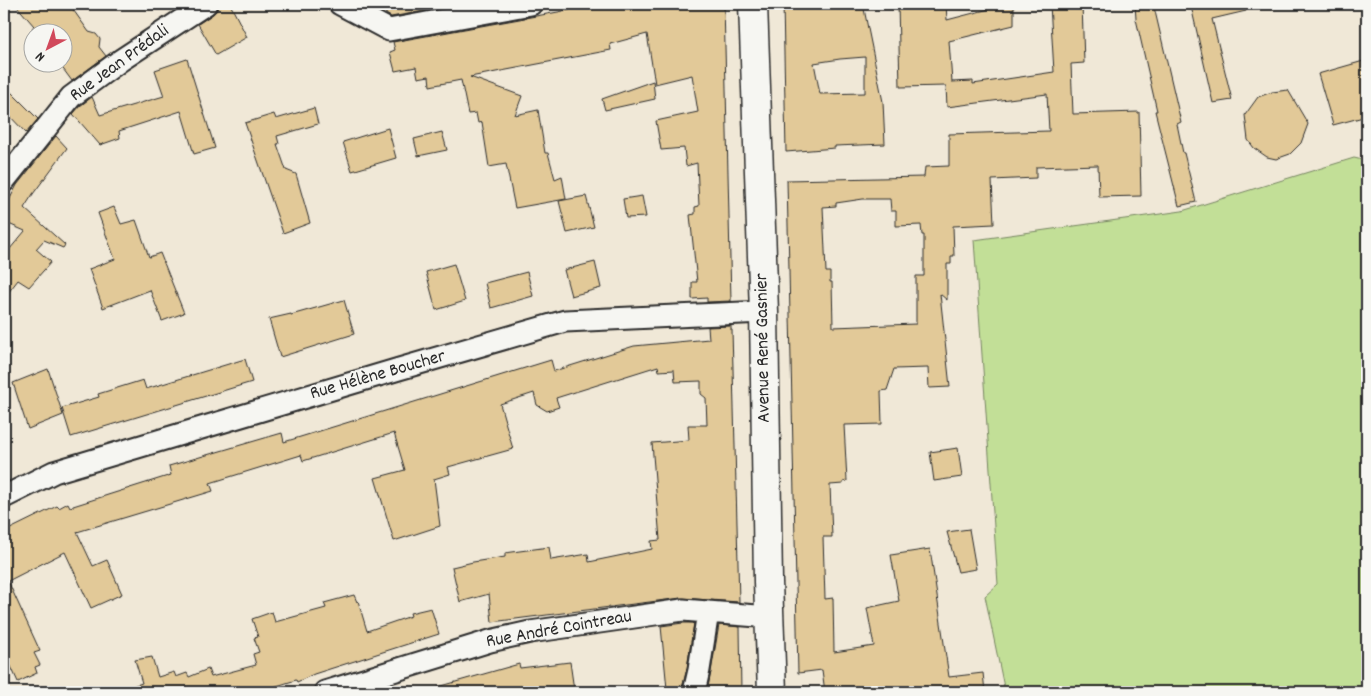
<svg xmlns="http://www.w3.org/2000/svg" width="1371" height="696" font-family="Dekko,sans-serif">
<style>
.green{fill:#c2df97;stroke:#768561}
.building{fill:#e2c998;stroke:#2b2b2b;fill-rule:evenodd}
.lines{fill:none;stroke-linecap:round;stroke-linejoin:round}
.minor-casing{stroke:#2b2b2b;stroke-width:25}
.secondary-casing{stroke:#2b2b2b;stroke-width:31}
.minor{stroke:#f6f6f2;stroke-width:21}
.secondary{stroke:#f6f6f2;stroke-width:28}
.labels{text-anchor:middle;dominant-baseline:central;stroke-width:4;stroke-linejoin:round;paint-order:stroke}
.street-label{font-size:19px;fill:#2b2b2b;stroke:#f6f6f2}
</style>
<rect width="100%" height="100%" fill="#f0e8d7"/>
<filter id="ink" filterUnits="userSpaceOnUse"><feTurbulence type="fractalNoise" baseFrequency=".02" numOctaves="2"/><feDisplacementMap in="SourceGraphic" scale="10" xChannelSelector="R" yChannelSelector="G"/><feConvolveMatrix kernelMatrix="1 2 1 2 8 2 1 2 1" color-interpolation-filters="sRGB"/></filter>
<g filter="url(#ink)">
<path class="green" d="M 1354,158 L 1367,161 L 1367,692 L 1005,692 L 985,596 L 998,584 L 974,240 L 1182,211 Z"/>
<path class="building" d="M 15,4 L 69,4 L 89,32 L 96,34 L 100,39 L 99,47 L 106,56 L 72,81 L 58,62 L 62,62 L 62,32 L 36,32 L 32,28 L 34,26 Z
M 218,4 L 230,4 L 247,37 L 216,55 L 198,24 L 213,14 L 217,10 Z
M 384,4 L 463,4 L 391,17 L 386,14 Z
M 589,4 L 724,4 L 731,301 L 707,302 L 707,298 L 692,299 L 692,282 L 697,282 L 690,215 L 695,214 L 695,207 L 699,206 L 697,163 L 686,166 L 684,148 L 661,150 L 656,121 L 698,112 L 692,75 L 655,84 L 647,34 L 610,44 L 611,50 L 470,77 L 522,96 L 515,115 L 538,110 L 545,153 L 548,153 L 555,179 L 562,176 L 566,199 L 515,208 L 506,164 L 489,167 L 482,122 L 478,123 L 476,113 L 468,114 L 461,80 L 430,86 L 429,76 L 418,78 L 416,67 L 395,71 L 390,52 L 395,50 L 393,42 L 558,12 L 589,6 Z
M 783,4 L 863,4 L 883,102 L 885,144 L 835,146 L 835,148 L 786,152 ZM 865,57 L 865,93 L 820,94 L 814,63 L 840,59 Z
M 898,4 L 946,4 L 947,20 L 993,8 L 993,4 L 1014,4 L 1014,25 L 949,41 L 952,82 L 973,81 L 973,84 L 1054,72 L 1050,4 L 1082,4 L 1084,63 L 1071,64 L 1073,114 L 1139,112 L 1141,196 L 1099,197 L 1098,165 L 1036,167 L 1036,178 L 992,180 L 994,224 L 953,226 L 954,256 L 951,256 L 951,264 L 947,264 L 947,300 L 940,294 L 950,387 L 929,388 L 928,368 L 894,369 L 887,390 L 881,391 L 882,424 L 844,425 L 847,481 L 843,482 L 843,484 L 830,485 L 832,537 L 823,537 L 825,599 L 833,598 L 834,652 L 874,646 L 867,608 L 899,601 L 891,555 L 930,549 L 949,677 L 983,673 L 985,692 L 825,692 L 822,670 L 798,673 L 787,180 L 924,177 L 925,167 L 949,166 L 949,134 L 1049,131 L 1047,94 L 947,107 L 946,86 L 900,87 ZM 863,199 L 890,199 L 891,211 L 896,211 L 896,226 L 921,225 L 922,235 L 924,235 L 924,276 L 916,276 L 916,324 L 833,327 L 832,282 L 830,282 L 830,272 L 826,272 L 823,207 L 836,206 L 836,203 Z
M 1135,4 L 1149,4 L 1154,7 L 1181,122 L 1177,124 L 1183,153 L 1184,153 L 1196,202 L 1179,206 L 1155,111 L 1157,111 L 1136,19 Z
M 1201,4 L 1246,4 L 1246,11 L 1212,19 L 1232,100 L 1213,103 L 1191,6 Z
M 187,59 L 215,148 L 194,154 L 181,111 L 119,131 L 120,138 L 100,145 L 73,114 L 80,106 L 92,97 L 100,115 L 164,96 L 155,70 Z
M 1367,60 L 1367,116 L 1333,125 L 1318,74 Z
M 653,81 L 655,99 L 605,110 L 602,99 Z
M 4,85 L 38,119 L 26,133 L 4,110 Z
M 1288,90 L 1308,124 L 1301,143 L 1290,154 L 1276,159 L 1267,157 L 1254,148 L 1248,140 L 1245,115 L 1258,97 L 1272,92 Z
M 314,108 L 318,124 L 277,136 L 279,144 L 277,144 L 286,170 L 296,174 L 310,223 L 283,233 L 245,123 L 274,114 L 276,119 Z
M 388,128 L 396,158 L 352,171 L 343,142 Z
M 442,132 L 447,150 L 418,156 L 414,139 Z
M 56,136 L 67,148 L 33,194 L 24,208 L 65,245 L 63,248 L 44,240 L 36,249 L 51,262 L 29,287 L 18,280 L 4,298 L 4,256 L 25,231 L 4,222 L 4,210 L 17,185 Z
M 586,196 L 594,227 L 567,233 L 559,201 Z
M 642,196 L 646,217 L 626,218 L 623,199 Z
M 114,207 L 121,224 L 136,220 L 149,257 L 160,253 L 184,313 L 162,321 L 150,290 L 103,308 L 89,269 L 115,259 L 98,213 Z
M 595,262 L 601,288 L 571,296 L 564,270 Z
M 454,264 L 465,301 L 436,310 L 426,272 Z
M 527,272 L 533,296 L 491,308 L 485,283 Z
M 344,300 L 354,334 L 280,357 L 269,319 L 291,314 L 291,315 Z
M 731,326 L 731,330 L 732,330 L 739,602 L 681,598 L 492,622 L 489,594 L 460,602 L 452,567 L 473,562 L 505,557 L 505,553 L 549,547 L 551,560 L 588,554 L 589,562 L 652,549 L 651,541 L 660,540 L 652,443 L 689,440 L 688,425 L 707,425 L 706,398 L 701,394 L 701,381 L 675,382 L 674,370 L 659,371 L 658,366 L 556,398 L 559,407 L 547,411 L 537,405 L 534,393 L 500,404 L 513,449 L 448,467 L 450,474 L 434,479 L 440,526 L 394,541 L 375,478 L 405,470 L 394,433 L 303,461 L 301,455 L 210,483 L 213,491 L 77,532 L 93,566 L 107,560 L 122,594 L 91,608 L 65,552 L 8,581 L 40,651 L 34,653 L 40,665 L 35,667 L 37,673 L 18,682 L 4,651 L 4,532 L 57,506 L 59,508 L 68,503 L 70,507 L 171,475 L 169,466 L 282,433 L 284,442 L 551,360 L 554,371 L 634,346 L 709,339 L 708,327 Z
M 245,359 L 252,382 L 71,437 L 62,408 L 99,397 L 98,394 L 143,380 L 146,389 Z
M 48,369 L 63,415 L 28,429 L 13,383 Z
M 958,448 L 962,477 L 934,481 L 930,452 Z
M 969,529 L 976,569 L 958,572 L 947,532 Z
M 354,595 L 357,602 L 358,601 L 367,631 L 411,616 L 410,613 L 431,608 L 439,634 L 314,674 L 297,682 L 296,680 L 257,692 L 123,692 L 123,689 L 142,683 L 135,660 L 152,657 L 158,677 L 174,672 L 176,677 L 187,673 L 189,677 L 208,669 L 211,677 L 256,665 L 253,654 L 259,652 L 254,638 L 258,637 L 252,619 L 272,612 L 275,622 L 326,608 L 324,603 Z
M 683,623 L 694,623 L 687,668 L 682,688 L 667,689 L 661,626 Z
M 719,625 L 740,627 L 740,628 L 741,692 L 707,692 L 711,672 Z
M 570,662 L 574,690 L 553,692 L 439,692 L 438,687 L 519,664 L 520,668 Z"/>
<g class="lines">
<g class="minor-casing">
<path id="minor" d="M 340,4 L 389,30 L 531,4
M 4,181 L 71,97 L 121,60 L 206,4
M 4,497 L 54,472 L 399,369 L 565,321 L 764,312
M 325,692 L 490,641 L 530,632 L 683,610 L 770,617
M 694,692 L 699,670 L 708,612"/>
</g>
<g class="secondary-casing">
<path id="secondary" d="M 753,4 L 764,312 L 768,582 L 772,692"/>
</g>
<use href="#minor" class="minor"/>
<use href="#secondary" class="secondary"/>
</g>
</g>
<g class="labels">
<g class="street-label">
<text transform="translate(120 64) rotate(-36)">Rue Jean Prédali</text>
<text transform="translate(764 348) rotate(-91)">Avenue René Gasnier</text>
<text transform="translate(378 376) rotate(-16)">Rue Hélène Boucher</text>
<text transform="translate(559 630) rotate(-10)">Rue André Cointreau</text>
</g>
</g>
<rect width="1371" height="696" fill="none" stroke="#f6f6f2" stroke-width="20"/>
<rect x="10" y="10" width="1351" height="676" fill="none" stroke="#2b2b2b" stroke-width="2" filter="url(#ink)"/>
<g transform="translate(48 48) rotate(221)"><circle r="24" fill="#f6f6f2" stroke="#a5a5a2"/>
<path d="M0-4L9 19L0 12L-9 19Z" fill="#d1495b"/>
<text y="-8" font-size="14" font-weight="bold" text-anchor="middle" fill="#2b2b2b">N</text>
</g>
</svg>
